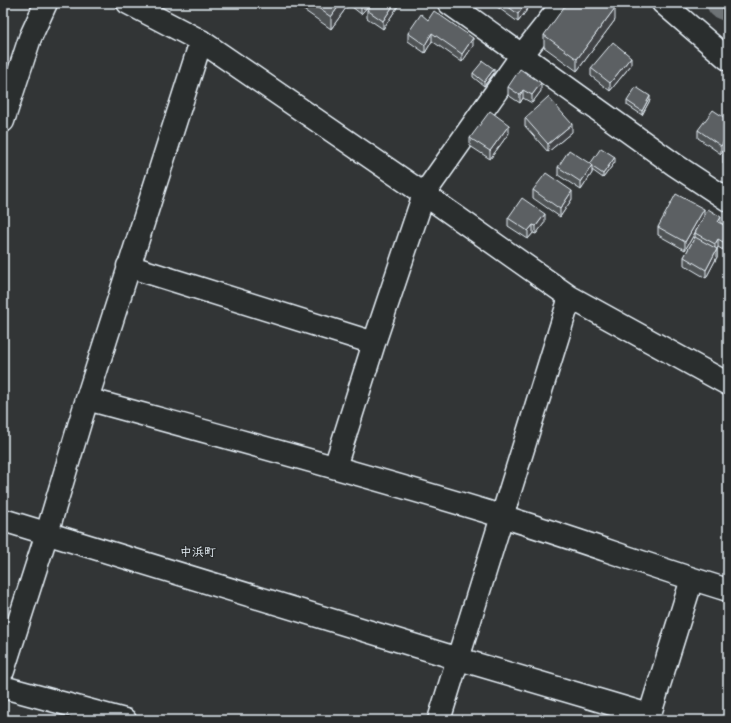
<svg xmlns="http://www.w3.org/2000/svg" width="731" height="723" font-family="Kalam,'Klee One',sans-serif">
<style>
.lines{fill:none;stroke-linecap:round;stroke-linejoin:round}
.river{stroke:#6e7376;stroke-width:33}
.minor-casing{stroke:#e8f1f8;stroke-width:25}
.minor{stroke:#2a2d2e;stroke-width:22}
.wall{fill:#4f5355;stroke:#e8f1f8}
.shaded-wall{fill:#404345;stroke:#e8f1f8}
.building{fill:#5c6063;stroke:#e8f1f8}
.labels{text-anchor:middle;dominant-baseline:central;stroke-width:3;stroke-linejoin:round;paint-order:stroke}
.quarter-label{font-size:12px;font-weight:bold;fill:#e8f1f8;stroke:#2a2d2e}
</style>
<rect width="100%" height="100%" fill="#323536"/>
<filter id="ink" filterUnits="userSpaceOnUse"><feTurbulence type="fractalNoise" baseFrequency=".025" numOctaves="2"/><feDisplacementMap in="SourceGraphic" scale="8" xChannelSelector="R" yChannelSelector="G"/><feConvolveMatrix kernelMatrix="1 2 1 2 8 2 1 2 1" color-interpolation-filters="sRGB"/></filter>
<g filter="url(#ink)">
<g class="lines">
<path class="river" d="M 723,3 L 728,5"/>
<g class="minor-casing">
<path id="minor" d="M 128,3 L 201,41 L 424,194 L 570,297 L 728,384
M 449,3 L 675,165 L 728,200
M 663,3 L 728,59
M 3,121 L 30,38 L 46,3
M 128,266 L 374,343
M 87,399 C 225,437 364,474 501,516 C 577,539 652,567 728,590
M 335,467 L 374,343 L 424,194 L 522,55 L 563,3
M 3,520 L 459,659 L 649,715
M 3,671 L 47,533 L 87,399 L 201,41
M 3,687 L 125,720
M 439,720 L 570,297
M 648,720 L 692,579"/>
</g>
<use href="#minor" class="minor"/>
</g>
<path class="wall" d="M 295,3 L 346,3 L 346,8 L 331,29 L 295,4 Z
M 347,3 L 371,3 L 361,14 Z
M 400,3 L 383,29 L 367,18 L 367,10 Z
M 496,3 L 529,3 L 529,7 L 518,22 L 496,6 Z
M 428,20 L 473,46 L 462,62 L 432,41 L 425,53 L 408,41 L 408,33 Z
M 615,20 L 577,71 L 544,47 L 544,35 Z
M 631,65 L 610,91 L 591,76 L 591,68 Z
M 473,73 L 494,73 L 484,86 L 473,77 Z
M 508,87 L 541,91 L 532,103 L 523,98 L 520,103 L 508,95 Z
M 650,100 L 642,115 L 627,105 L 627,101 Z
M 525,118 L 572,132 L 548,152 L 525,126 Z
M 728,120 L 721,154 L 698,138 L 698,130 Z
M 509,133 L 490,159 L 470,146 L 470,138 Z
M 728,149 L 728,167 L 723,163 L 723,155 Z
M 615,162 L 603,178 L 592,170 L 592,173 L 581,190 L 558,175 L 558,167 Z
M 533,190 L 572,199 L 560,217 L 533,198 Z
M 704,217 L 685,250 L 658,235 L 658,227 Z
M 508,218 L 545,222 L 536,234 L 533,233 L 528,239 L 508,226 Z
M 721,223 L 728,227 L 723,250 L 718,247 L 717,249 L 717,257 L 706,278 L 684,265 L 684,257 L 695,237 L 695,233 Z"/>
<path class="shaded-wall" d="M 341,3 L 346,3 L 346,8 L 331,29 L 331,17 Z
M 364,3 L 371,3 L 361,14 L 361,6 Z
M 395,3 L 400,3 L 383,29 L 383,21 Z
M 526,3 L 529,3 L 529,7 L 518,22 L 518,14 Z
M 615,8 L 615,20 L 577,71 L 577,59 Z
M 432,33 L 432,41 L 425,53 L 425,45 Z
M 473,38 L 473,46 L 462,62 L 462,54 Z
M 631,57 L 631,65 L 610,91 L 610,83 Z
M 494,69 L 494,73 L 484,86 L 484,82 Z
M 541,83 L 541,91 L 532,103 L 532,95 Z
M 523,90 L 523,98 L 520,103 L 520,95 Z
M 650,96 L 650,100 L 642,115 L 642,111 Z
M 572,124 L 572,132 L 548,152 L 548,144 Z
M 509,125 L 509,133 L 490,159 L 490,151 Z
M 728,136 L 728,144 L 721,154 L 721,146 Z
M 615,157 L 615,162 L 603,178 L 603,174 Z
M 592,165 L 592,173 L 581,190 L 581,182 Z
M 572,191 L 572,199 L 560,217 L 560,209 Z
M 704,209 L 704,217 L 685,250 L 685,242 Z
M 545,214 L 545,222 L 536,234 L 536,226 Z
M 721,217 L 721,225 L 718,222 Z
M 533,225 L 533,233 L 528,239 L 528,231 Z
M 728,233 L 728,241 L 723,250 L 723,242 Z
M 718,239 L 718,247 L 715,252 L 715,244 Z
M 717,249 L 717,257 L 706,278 L 706,270 Z"/>
<path class="building" d="M 311,3 L 341,3 L 331,17 Z
M 357,3 L 364,3 L 361,6 Z
M 372,3 L 395,3 L 383,21 L 367,10 Z
M 503,3 L 526,3 L 518,14 Z
M 567,3 L 607,3 L 615,8 L 577,59 L 544,35 Z
M 434,11 L 473,38 L 462,54 L 432,33 L 425,45 L 408,33 L 421,14 L 428,20 Z
M 613,42 L 631,57 L 610,83 L 591,68 Z
M 483,61 L 494,69 L 484,82 L 473,73 Z
M 520,69 L 541,83 L 532,95 L 523,90 L 520,95 L 508,87 Z
M 636,87 L 650,96 L 642,111 L 627,101 Z
M 548,97 L 572,124 L 548,144 L 525,118 Z
M 713,110 L 728,120 L 728,136 L 721,146 L 698,130 Z
M 490,111 L 509,125 L 490,151 L 470,138 Z
M 601,148 L 615,157 L 603,174 L 591,166 L 592,165 L 590,164 Z
M 728,149 L 728,159 L 723,155 Z
M 569,150 L 592,165 L 581,182 L 558,167 Z
M 546,173 L 572,191 L 560,209 L 533,190 Z
M 676,194 L 704,209 L 685,242 L 658,227 Z
M 522,198 L 545,214 L 536,226 L 533,225 L 528,231 L 508,218 Z
M 708,209 L 721,217 L 718,222 L 728,227 L 728,233 L 723,242 L 718,239 L 715,244 L 695,233 Z
M 695,237 L 717,249 L 706,270 L 684,257 Z"/>
</g>
<g class="labels">
<g class="quarter-label">
<text x="198" y="552">中浜町</text>
</g>
</g>
<rect width="731" height="723" fill="none" stroke="#2a2d2e" stroke-width="16"/>
<rect x="8" y="8" width="715" height="707" fill="none" stroke="#e8f1f8" stroke-width="1.5" filter="url(#ink)"/>
</svg>
